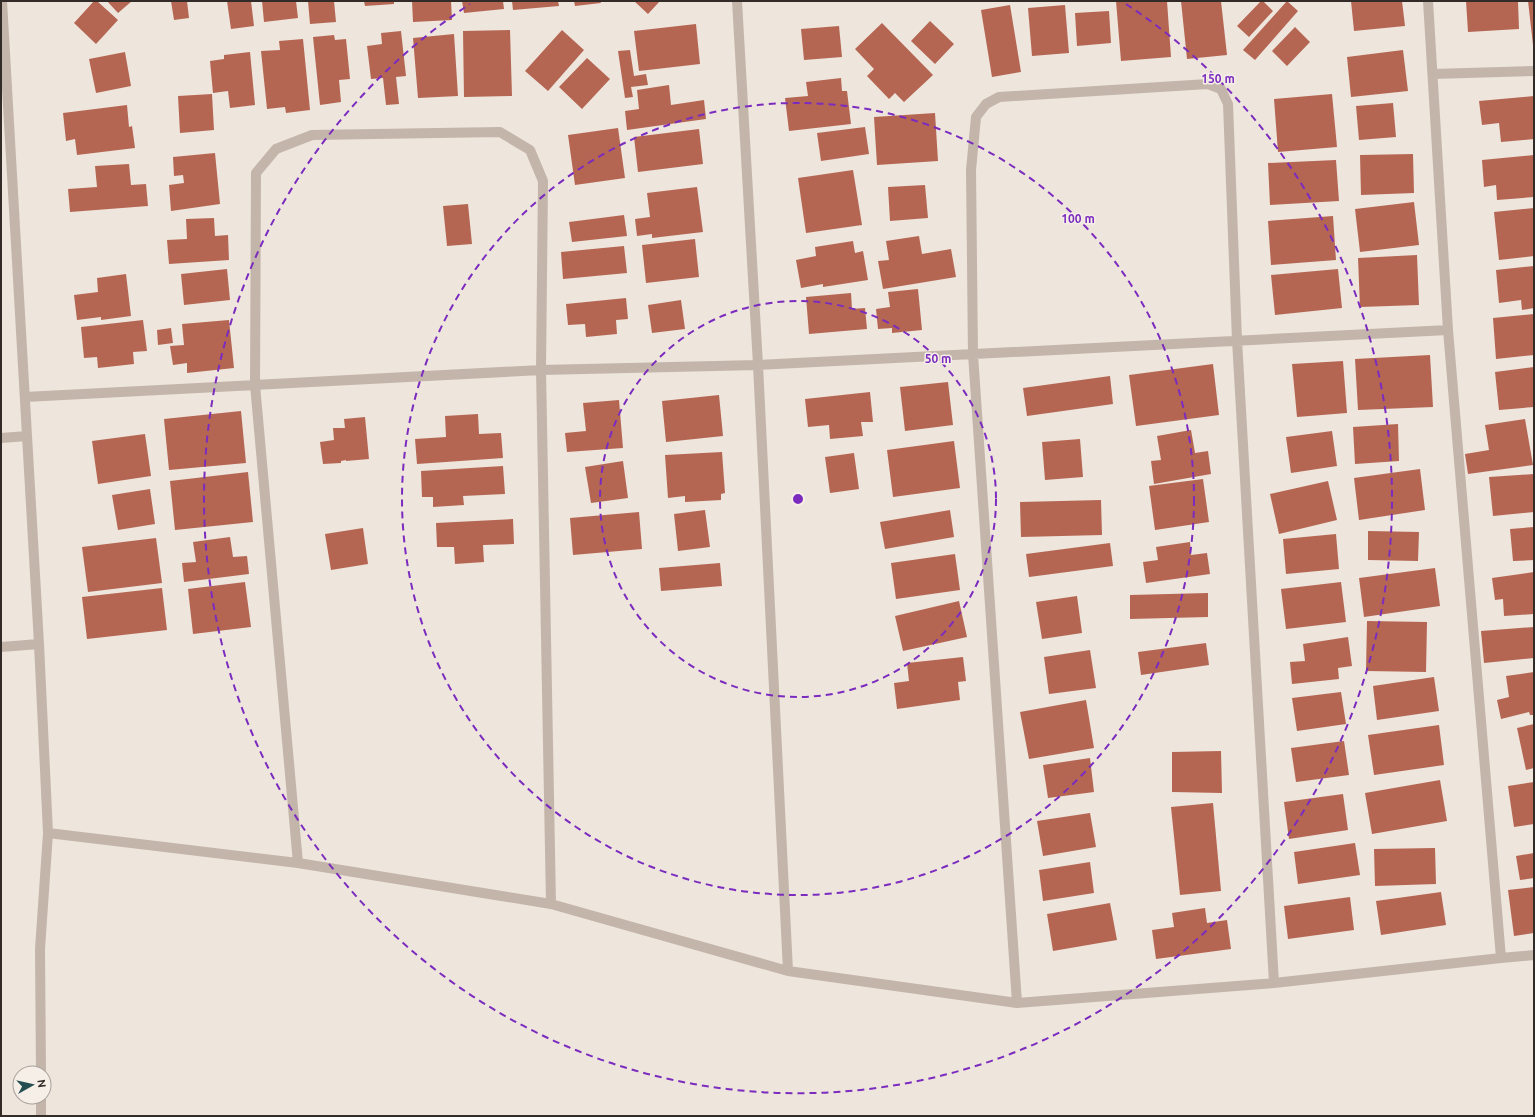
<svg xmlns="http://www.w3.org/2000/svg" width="1535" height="1117" font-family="Ubuntu,sans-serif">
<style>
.building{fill:#b56653}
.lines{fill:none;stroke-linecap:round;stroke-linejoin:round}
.minor{stroke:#c4b5aa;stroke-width:10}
.ring{fill:none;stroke:#7b2cbf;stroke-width:2;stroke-dasharray:7 5}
.centre{fill:#7b2cbf;stroke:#f6efe8;stroke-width:2}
.ring-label{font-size:12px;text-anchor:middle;font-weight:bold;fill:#7b2cbf;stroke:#f6efe8;stroke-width:3;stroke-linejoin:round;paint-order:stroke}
</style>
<rect width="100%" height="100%" fill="#eee5dc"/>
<path class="building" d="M 94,1 L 97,1 L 118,20 L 96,44 L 74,23 Z
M 107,1 L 132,1 L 118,13 Z
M 171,1 L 187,1 L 189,18 L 174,20 Z
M 227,1 L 251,1 L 254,26 L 231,29 Z
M 262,1 L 296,1 L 298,18 L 264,22 Z
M 308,1 L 334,1 L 336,22 L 310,24 Z
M 364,1 L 394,1 L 394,4 L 365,6 Z
M 412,1 L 451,1 L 452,20 L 413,22 Z
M 462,1 L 503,1 L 504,9 L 464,13 Z
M 512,1 L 558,1 L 559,6 L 513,10 Z
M 574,1 L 600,1 L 601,3 L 575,6 Z
M 634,1 L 660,1 L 648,14 Z
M 1116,1 L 1167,1 L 1171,57 L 1121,61 Z
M 1181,1 L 1221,1 L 1227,55 L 1187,59 Z
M 1261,1 L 1263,1 L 1273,11 L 1249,37 L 1237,26 Z
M 1287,1 L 1298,11 L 1255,60 L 1243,50 Z
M 1351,1 L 1402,1 L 1405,26 L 1354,31 Z
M 1466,1 L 1518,1 L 1519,29 L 1468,32 Z
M 1528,1 L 1534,1 L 1534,45 L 1533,45 Z
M 1010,5 L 1021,72 L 992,77 L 981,10 Z
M 1065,5 L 1069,53 L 1032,56 L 1028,8 Z
M 1109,11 L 1111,43 L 1077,46 L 1075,13 Z
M 930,21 L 954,44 L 935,64 L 911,41 Z
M 882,23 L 933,75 L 904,102 L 895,93 L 889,99 L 867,76 L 874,69 L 855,49 Z
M 696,24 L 700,64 L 639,71 L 634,31 Z
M 839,26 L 842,57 L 804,60 L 801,29 Z
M 1295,27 L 1310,42 L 1287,66 L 1272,51 Z
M 510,30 L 512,96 L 464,97 L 463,31 Z
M 562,30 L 584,50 L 548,91 L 525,71 Z
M 401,31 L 406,76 L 396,77 L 399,104 L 386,105 L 383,78 L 371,79 L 367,46 L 382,44 L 381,33 Z
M 454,34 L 458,96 L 418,98 L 413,38 Z
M 334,35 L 335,40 L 346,39 L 350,79 L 339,80 L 341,102 L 320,105 L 313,37 Z
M 303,39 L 310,110 L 286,113 L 285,107 L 267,109 L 261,51 L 280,50 L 279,41 Z
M 630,50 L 634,76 L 646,74 L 648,85 L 631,87 L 633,97 L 625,98 L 618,51 Z
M 1403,50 L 1408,91 L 1351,97 L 1347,57 Z
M 125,52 L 131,86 L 96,93 L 89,59 Z
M 250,52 L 255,105 L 230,108 L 228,91 L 213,93 L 210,61 L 224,59 L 224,55 Z
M 587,58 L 610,79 L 582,109 L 559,87 Z
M 841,78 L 842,91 L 847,91 L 851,124 L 789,131 L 785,98 L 808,96 L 806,82 Z
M 669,85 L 671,105 L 704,100 L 706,119 L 627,130 L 625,111 L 639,109 L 637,90 Z
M 212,94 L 214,130 L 180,133 L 178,96 Z
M 1332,94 L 1337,147 L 1278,152 L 1274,99 Z
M 1534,96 L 1534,139 L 1501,142 L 1499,123 L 1482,125 L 1479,101 Z
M 1393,103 L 1396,137 L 1359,140 L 1356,106 Z
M 127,105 L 129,127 L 132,126 L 135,148 L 77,155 L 75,139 L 66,141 L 63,113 Z
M 935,113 L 938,161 L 877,165 L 874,117 Z
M 865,127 L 869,154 L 821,161 L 817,133 Z
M 618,128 L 625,178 L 575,185 L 568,135 Z
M 699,129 L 703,164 L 638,172 L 634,137 Z
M 215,153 L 220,204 L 171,211 L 169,185 L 184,183 L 183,175 L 174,176 L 173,157 Z
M 1413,154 L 1414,193 L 1361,195 L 1360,155 Z
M 1534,155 L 1534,197 L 1497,200 L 1496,185 L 1484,187 L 1482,160 Z
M 1336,160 L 1339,201 L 1270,205 L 1268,163 Z
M 129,164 L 131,185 L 146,184 L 148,206 L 70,212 L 68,189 L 97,187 L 95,166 Z
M 853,170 L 862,225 L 806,233 L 798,178 Z
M 925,185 L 928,218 L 890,221 L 888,187 Z
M 697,187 L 703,232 L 652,238 L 652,234 L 637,236 L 635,219 L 650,217 L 647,193 Z
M 1414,202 L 1419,245 L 1360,252 L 1355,209 Z
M 468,204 L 472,244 L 447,246 L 443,206 Z
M 1534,208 L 1534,256 L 1499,260 L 1494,212 Z
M 624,215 L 627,236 L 572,242 L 569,222 Z
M 1333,216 L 1336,260 L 1271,265 L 1268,221 Z
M 214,218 L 215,236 L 228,235 L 229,260 L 169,264 L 167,240 L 187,239 L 186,219 Z
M 919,236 L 922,254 L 951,249 L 956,277 L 883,289 L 878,261 L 889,260 L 886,241 Z
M 695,239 L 699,277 L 646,283 L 642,245 Z
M 853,241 L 855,253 L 863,251 L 868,280 L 823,287 L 823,284 L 801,288 L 796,260 L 816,256 L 815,247 Z
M 624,246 L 627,273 L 563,279 L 561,252 Z
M 1417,255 L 1419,305 L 1360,307 L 1358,258 Z
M 1534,266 L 1534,308 L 1522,310 L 1521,300 L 1499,303 L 1496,270 Z
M 227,269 L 230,300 L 184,305 L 181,274 Z
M 1338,269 L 1342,308 L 1275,315 L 1271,275 Z
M 126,274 L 131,316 L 101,320 L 101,317 L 77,320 L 74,295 L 98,292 L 97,278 Z
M 918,289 L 922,330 L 892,333 L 892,328 L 878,329 L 876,309 L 890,307 L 888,292 Z
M 851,293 L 852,309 L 865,308 L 867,329 L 809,334 L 806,297 Z
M 626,298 L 628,319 L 616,320 L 617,334 L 586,337 L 585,324 L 568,325 L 566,304 Z
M 681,300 L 685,329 L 652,333 L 648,305 Z
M 1534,314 L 1534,355 L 1496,359 L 1493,318 Z
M 143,320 L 147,351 L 133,352 L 134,364 L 98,368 L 97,357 L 84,358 L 81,327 Z
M 229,320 L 234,368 L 187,373 L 187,363 L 173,365 L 170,346 L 184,345 L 182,324 Z
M 171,328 L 173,343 L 158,345 L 157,330 Z
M 1430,355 L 1433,407 L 1358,410 L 1355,359 Z
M 1343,361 L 1347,413 L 1297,417 L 1292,364 Z
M 1213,364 L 1219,415 L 1136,426 L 1129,375 Z
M 1534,367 L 1534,407 L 1499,410 L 1495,372 Z
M 1110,376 L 1113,404 L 1027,416 L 1023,388 Z
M 948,382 L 953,425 L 905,431 L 900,387 Z
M 870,392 L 873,422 L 861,422 L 863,436 L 830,439 L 829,425 L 808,427 L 805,399 Z
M 719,395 L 723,436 L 666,442 L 662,401 Z
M 619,400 L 623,448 L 567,452 L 565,433 L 586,431 L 583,403 Z
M 241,411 L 246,463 L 169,470 L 164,419 Z
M 478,414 L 479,434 L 501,433 L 503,458 L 417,464 L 415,439 L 446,437 L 445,416 Z
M 365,417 L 369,459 L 346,461 L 346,460 L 341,461 L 341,463 L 323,464 L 320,442 L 334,440 L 333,428 L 345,428 L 344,419 Z
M 1525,419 L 1533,465 L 1468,474 L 1465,454 L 1489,450 L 1485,425 Z
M 1398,424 L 1399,461 L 1355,464 L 1353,427 Z
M 1191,430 L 1195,453 L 1208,451 L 1211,474 L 1154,484 L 1151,461 L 1161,460 L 1157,436 Z
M 1332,431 L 1337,466 L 1291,473 L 1286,437 Z
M 145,434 L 151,476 L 98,484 L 92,441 Z
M 1080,439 L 1083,477 L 1045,480 L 1042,442 Z
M 954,441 L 960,488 L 893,497 L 887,450 Z
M 722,452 L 725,493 L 721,494 L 721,500 L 685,502 L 685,496 L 668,498 L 665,455 Z
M 854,453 L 859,489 L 830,493 L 825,457 Z
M 623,461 L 628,498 L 591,503 L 585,467 Z
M 503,466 L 505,494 L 463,496 L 464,505 L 433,507 L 433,497 L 422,497 L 421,471 Z
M 1420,469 L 1425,510 L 1359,520 L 1354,478 Z
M 248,472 L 253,522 L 175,530 L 170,481 Z
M 1534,474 L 1534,512 L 1493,516 L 1489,477 Z
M 1203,479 L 1209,522 L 1155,530 L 1149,486 Z
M 1328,481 L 1337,520 L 1279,534 L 1270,494 Z
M 150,489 L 155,524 L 118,530 L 112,495 Z
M 1101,500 L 1102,535 L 1021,537 L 1020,502 Z
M 705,510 L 710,547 L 678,551 L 674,514 Z
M 950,510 L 954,537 L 885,549 L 880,522 Z
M 639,512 L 642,549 L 573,555 L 570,518 Z
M 513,519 L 514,544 L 483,545 L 484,562 L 455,564 L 454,547 L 437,547 L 436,523 Z
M 1534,527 L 1534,560 L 1513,561 L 1510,529 Z
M 363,528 L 368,564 L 331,570 L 325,534 Z
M 1368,531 L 1419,532 L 1418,561 L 1368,560 Z
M 1336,534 L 1339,569 L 1286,574 L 1283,539 Z
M 230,537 L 233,557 L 247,556 L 249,574 L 184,582 L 182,563 L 196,562 L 193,542 Z
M 156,538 L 162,583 L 88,592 L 82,547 Z
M 1190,542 L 1191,555 L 1207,553 L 1210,574 L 1146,583 L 1143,562 L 1158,560 L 1156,547 Z
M 1110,543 L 1113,566 L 1029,577 L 1026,554 Z
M 955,554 L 960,590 L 896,599 L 891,563 Z
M 720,563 L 722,586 L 661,591 L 659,568 Z
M 1435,568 L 1440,606 L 1364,617 L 1359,578 Z
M 1534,572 L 1534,614 L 1504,616 L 1503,599 L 1495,600 L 1492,578 Z
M 245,582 L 251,627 L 193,634 L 188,589 Z
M 1341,582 L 1346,622 L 1286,629 L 1281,589 Z
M 162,588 L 167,630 L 87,639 L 82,597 Z
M 1208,593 L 1208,617 L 1130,619 L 1130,595 Z
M 1077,596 L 1082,633 L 1042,639 L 1036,602 Z
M 959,601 L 967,637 L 903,651 L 895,616 Z
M 1367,621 L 1427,622 L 1426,672 L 1366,671 Z
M 1534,627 L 1534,658 L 1484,663 L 1481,631 Z
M 1348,637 L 1352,666 L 1338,668 L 1339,679 L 1292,684 L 1290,662 L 1305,661 L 1303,644 Z
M 1206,643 L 1209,665 L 1141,675 L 1138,652 Z
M 1090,650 L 1096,688 L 1049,694 L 1044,657 Z
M 963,657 L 966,681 L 958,682 L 960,700 L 897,709 L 894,683 L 909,681 L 907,663 Z
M 1534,672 L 1534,715 L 1530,715 L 1529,712 L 1501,719 L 1497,700 L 1509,697 L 1506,676 Z
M 1434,677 L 1439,711 L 1377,720 L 1373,686 Z
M 1341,692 L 1346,724 L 1297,731 L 1292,698 Z
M 1086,700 L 1094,748 L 1029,759 L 1020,712 Z
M 1534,724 L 1534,768 L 1526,770 L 1517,728 Z
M 1439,725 L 1444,765 L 1374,775 L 1368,735 Z
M 1344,741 L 1349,775 L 1296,782 L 1291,748 Z
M 1221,751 L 1222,793 L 1172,792 L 1172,752 Z
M 1090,758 L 1094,792 L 1048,798 L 1043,765 Z
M 1440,780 L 1447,821 L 1372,834 L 1365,793 Z
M 1534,782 L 1534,824 L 1514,827 L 1508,786 Z
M 1343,794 L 1348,830 L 1289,839 L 1284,802 Z
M 1213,803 L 1221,891 L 1180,895 L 1171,807 Z
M 1090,813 L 1096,847 L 1043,856 L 1037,821 Z
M 1355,843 L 1360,875 L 1298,884 L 1294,852 Z
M 1435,848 L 1436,884 L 1375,886 L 1374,849 Z
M 1534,853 L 1534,878 L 1520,880 L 1516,856 Z
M 1090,862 L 1094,893 L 1043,901 L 1039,870 Z
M 1534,887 L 1534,933 L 1514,936 L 1508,890 Z
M 1441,892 L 1446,925 L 1381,935 L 1376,901 Z
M 1350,897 L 1354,930 L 1288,939 L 1284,906 Z
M 1110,903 L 1117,940 L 1053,951 L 1047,914 Z
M 1205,908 L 1207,923 L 1227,920 L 1231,949 L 1156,959 L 1152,930 L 1174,927 L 1172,913 Z"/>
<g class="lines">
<path class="minor" d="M 2,1 L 39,644 L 48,833 L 40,949 L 41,1073
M 737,1 L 758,365 L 788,971
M 1428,1 L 1448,330 L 1501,958
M 1433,74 L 1534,71
M 25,397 L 541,370 L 758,365 L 1448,330
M 1,438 L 27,436
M 1,647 L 39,644
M 48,833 L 298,863 L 551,904 L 788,971 L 1017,1003 L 1274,983 L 1501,958 L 1534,955
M 298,863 L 255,385 L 256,173 L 276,149 L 312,135 L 500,132 L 530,150 L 543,181 L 541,370 L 551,904
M 1017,1003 L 973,354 L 971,170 L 976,117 L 986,104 L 999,97 L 1208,84 L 1221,89 L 1228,104 L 1237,340 L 1274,983
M 41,1097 L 41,1116"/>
</g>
<g class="ring">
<circle cx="798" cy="499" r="198"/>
<circle cx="798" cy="499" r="396"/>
<path d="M1126 4A594 594 0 1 1 470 4"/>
</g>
<circle cx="798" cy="499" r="6" class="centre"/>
<g class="ring-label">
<text x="1218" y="83">150 m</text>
<text x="1078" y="223">100 m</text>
<text x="938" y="363">50 m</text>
</g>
<rect width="1535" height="1117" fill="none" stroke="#332b28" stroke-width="4"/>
<g transform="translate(32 1085) rotate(82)"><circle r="19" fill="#f6efe8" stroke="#a8a19b"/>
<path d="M0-3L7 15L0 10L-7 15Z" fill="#244e4f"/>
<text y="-6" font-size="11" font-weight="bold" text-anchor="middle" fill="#332b28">N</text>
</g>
</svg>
